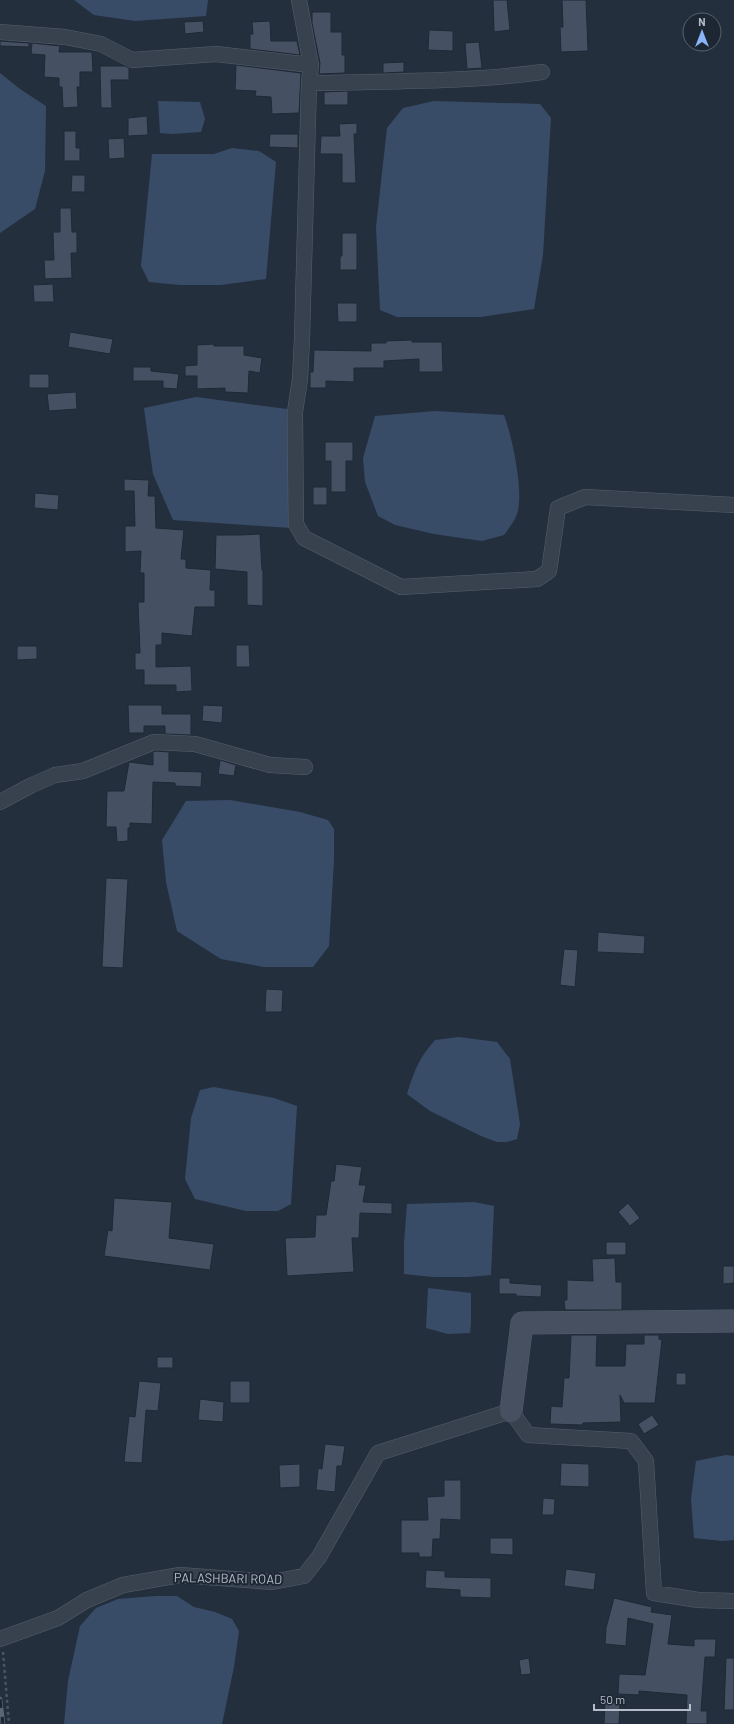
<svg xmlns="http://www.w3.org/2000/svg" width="734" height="1724" font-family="Barlow,sans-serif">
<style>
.water{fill:#394c67}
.building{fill:#455162;stroke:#1f2835}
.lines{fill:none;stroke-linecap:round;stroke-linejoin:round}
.street-casing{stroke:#565f6c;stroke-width:16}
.secondary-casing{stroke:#565f6c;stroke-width:23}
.path{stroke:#44595c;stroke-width:2.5;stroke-dasharray:3 3;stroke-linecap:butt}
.street{stroke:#38414e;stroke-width:15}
.secondary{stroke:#465061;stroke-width:22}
.rail-casing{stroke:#5a6575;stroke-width:4.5}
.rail{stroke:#1d2633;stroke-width:3;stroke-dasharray:9;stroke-linecap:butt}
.labels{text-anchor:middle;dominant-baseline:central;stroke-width:4;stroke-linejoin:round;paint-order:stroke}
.street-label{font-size:13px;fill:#b4bcc9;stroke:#1d2633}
</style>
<rect width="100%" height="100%" fill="#242f3e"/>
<path class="water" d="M 74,0 L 208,0 L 206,16 L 135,21 L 94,15 Z
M 0,73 L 20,89 L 46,106 L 45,171 L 35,209 L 0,233 Z
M 158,101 L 200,102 L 205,119 L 201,132 L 173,134 L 160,133 Z
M 434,101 L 540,104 L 551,118 L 543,255 L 534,309 L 481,317 L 397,317 L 380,310 L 376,227 L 387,128 L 403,108 Z
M 232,148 L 259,151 L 276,162 L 266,279 L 221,285 L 180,285 L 149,282 L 141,266 L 152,154 L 214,154 Z
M 196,397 L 287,409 L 291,528 L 173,520 L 153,474 L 144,408 Z
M 435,411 L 504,415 C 512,437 523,487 518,510 C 517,518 509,528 504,535 L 482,541 L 434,534 L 395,525 L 378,516 L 365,482 L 363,458 L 375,416 Z
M 230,800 L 300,812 L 328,820 L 334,829 L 334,860 L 329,946 L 313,967 L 264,967 L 221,959 L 177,931 L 166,882 L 162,840 L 186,801 Z
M 459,1037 L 497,1042 L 510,1059 L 520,1124 L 517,1139 L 507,1142 L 497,1142 L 481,1136 L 430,1111 L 407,1094 C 415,1069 418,1060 435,1040 Z
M 214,1087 L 274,1098 L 297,1106 L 291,1204 L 278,1211 L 246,1211 L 195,1199 L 185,1179 L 191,1118 L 200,1090 Z
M 474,1202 L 494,1206 L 491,1275 L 468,1277 L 433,1277 L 404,1274 L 404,1243 L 407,1204 Z
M 428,1288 L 471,1293 L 471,1324 L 470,1333 L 448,1334 L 426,1328 Z
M 726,1455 L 734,1456 L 734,1540 L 722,1541 L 694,1538 L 691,1499 L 696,1461 Z
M 156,1596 L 177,1596 L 194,1607 L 215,1612 L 232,1619 L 239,1631 L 234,1667 L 222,1724 L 64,1724 L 68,1681 L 80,1626 L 96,1608 L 118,1599 Z"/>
<path class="building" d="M 493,0 L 507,0 L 510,30 L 494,32 Z
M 562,0 L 586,0 L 588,51 L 561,52 L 560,27 L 563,27 Z
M 312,12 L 331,12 L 331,32 L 342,32 L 342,55 L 345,55 L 345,73 L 319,74 L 320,63 L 312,23 Z
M 203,21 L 204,32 L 185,34 L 184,22 Z
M 270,21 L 271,41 L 297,41 L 300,55 L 250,49 L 250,34 L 253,34 L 252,22 Z
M 429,30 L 453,31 L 453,51 L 428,50 Z
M 0,41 L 29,43 L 29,47 L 0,46 Z
M 479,42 L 482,68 L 467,69 L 465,43 Z
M 32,43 L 60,46 L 59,52 L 92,52 L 93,72 L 80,72 L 80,87 L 77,87 L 78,107 L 63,108 L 62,87 L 59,87 L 59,78 L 44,77 L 45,55 L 31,54 Z
M 404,62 L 404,72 L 383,73 L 383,63 Z
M 236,65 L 301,73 L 299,113 L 272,114 L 271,97 L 255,96 L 256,91 L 235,90 Z
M 100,66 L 125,66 L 129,68 L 129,80 L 111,80 L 112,108 L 101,108 Z
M 348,91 L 348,105 L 324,105 L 324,92 Z
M 147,116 L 148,135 L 128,136 L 128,118 Z
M 357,123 L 357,134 L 354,134 L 356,183 L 342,183 L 342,154 L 320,154 L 321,136 L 340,136 L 339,124 Z
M 64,131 L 76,131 L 76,148 L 80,148 L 80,161 L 64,161 Z
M 270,134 L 298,134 L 298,148 L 269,147 Z
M 124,138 L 125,158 L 109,159 L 108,139 Z
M 72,175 L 85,175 L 85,192 L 71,192 Z
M 60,208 L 71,208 L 72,232 L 77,232 L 77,253 L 71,253 L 72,278 L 45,279 L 44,260 L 54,260 L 53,232 L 60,232 Z
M 342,233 L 357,233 L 357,270 L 340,270 L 340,256 L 342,256 Z
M 53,284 L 54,302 L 34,302 L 33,285 Z
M 337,303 L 357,303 L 357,322 L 338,322 Z
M 70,332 L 113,339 L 110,354 L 68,347 Z
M 412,340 L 412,342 L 442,342 L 443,372 L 419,372 L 419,359 L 384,361 L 384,368 L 354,368 L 354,382 L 326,381 L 326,388 L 310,388 L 310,372 L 313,372 L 314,350 L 371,351 L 371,343 L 386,343 L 386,341 Z
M 214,344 L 214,346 L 244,346 L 244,355 L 262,358 L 260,373 L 249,371 L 248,393 L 225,392 L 225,388 L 197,389 L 197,376 L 185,376 L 185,366 L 197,365 L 197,345 Z
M 133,367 L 151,367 L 151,371 L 179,374 L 177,389 L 163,388 L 163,381 L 133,381 Z
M 29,374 L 49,374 L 49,388 L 29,388 Z
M 76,392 L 77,409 L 49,411 L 47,394 Z
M 325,442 L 353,442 L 353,461 L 346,461 L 346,492 L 331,492 L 331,461 L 325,461 Z
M 124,479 L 149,480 L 148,496 L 155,496 L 156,528 L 184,530 L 181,559 L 186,559 L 186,568 L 211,570 L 210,590 L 215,590 L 215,607 L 195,607 L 192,636 L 162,633 L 162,645 L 156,645 L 156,667 L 191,666 L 192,691 L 176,692 L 176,685 L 144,685 L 144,670 L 135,670 L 135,653 L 140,653 L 138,602 L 144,602 L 144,573 L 140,573 L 141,551 L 125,552 L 125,526 L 135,526 L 134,491 L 124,491 Z
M 313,487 L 327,487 L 327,505 L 313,505 Z
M 35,493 L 59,495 L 58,510 L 34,508 Z
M 260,534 L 262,570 L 263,570 L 263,606 L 247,605 L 247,572 L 215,569 L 216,535 L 241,535 Z
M 236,645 L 249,645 L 250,667 L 236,667 Z
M 17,646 L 37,646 L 37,659 L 17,660 Z
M 128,705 L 162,705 L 162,714 L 191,714 L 191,735 L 165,734 L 165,726 L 144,726 L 144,733 L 129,733 Z
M 203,705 L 223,706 L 222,723 L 202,721 Z
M 156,751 L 169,752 L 169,771 L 202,772 L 201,787 L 175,786 L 175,783 L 153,782 L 152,824 L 130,823 L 130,828 L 128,828 L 128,841 L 117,842 L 116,827 L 106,827 L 107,791 L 124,791 L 129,762 L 153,765 L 153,752 Z
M 220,760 L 236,765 L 234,776 L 218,774 Z
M 106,878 L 128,879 L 123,968 L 102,967 Z
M 598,932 L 645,936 L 644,954 L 597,952 Z
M 564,949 L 578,950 L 575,987 L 560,985 Z
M 266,989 L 283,990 L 282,1012 L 265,1012 Z
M 336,1164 L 362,1167 L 359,1185 L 366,1185 L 363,1202 L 392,1203 L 392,1214 L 360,1213 L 359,1238 L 352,1238 L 354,1272 L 287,1276 L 285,1238 L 315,1237 L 316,1215 L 326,1215 L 331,1181 L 334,1181 Z
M 114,1198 L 172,1202 L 169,1238 L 214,1244 L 210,1270 L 104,1256 L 108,1230 L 112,1231 Z
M 628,1203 L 640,1218 L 630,1226 L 618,1212 Z
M 606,1242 L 626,1242 L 626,1255 L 606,1255 Z
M 615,1258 L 616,1282 L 622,1282 L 622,1310 L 565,1310 L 564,1300 L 567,1300 L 567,1280 L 593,1281 L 592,1259 Z
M 723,1266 L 734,1266 L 734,1283 L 723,1284 Z
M 499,1278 L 510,1278 L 510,1283 L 542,1285 L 541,1297 L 516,1296 L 516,1294 L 499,1294 Z
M 571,1335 L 597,1335 L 596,1366 L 625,1366 L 626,1344 L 644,1344 L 644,1335 L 659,1335 L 659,1339 L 662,1340 L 655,1403 L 624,1403 L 620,1395 L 621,1422 L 583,1423 L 583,1425 L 550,1424 L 551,1406 L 562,1407 L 564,1378 L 569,1378 Z
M 157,1357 L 173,1357 L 173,1368 L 157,1368 Z
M 676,1373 L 686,1373 L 686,1385 L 676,1385 Z
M 139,1381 L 161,1383 L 158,1411 L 146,1410 L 142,1463 L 124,1462 L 129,1416 L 135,1417 Z
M 230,1381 L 250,1381 L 250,1403 L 230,1403 Z
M 200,1399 L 224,1402 L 223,1422 L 198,1420 Z
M 652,1415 L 659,1425 L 644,1434 L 638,1424 Z
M 325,1444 L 345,1446 L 342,1466 L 337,1466 L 335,1492 L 316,1490 L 318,1468 L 322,1469 Z
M 561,1463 L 589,1464 L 589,1487 L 560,1486 Z
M 300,1464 L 300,1487 L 280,1488 L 279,1465 Z
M 444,1480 L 461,1480 L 461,1520 L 441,1519 L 440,1539 L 433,1539 L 432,1557 L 419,1557 L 419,1553 L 401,1553 L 401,1520 L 428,1520 L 427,1497 L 444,1496 Z
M 543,1498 L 555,1499 L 554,1515 L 542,1515 Z
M 490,1538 L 513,1538 L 513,1555 L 490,1554 Z
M 566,1569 L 596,1573 L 594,1590 L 564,1586 Z
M 426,1570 L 445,1571 L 445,1577 L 491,1578 L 491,1598 L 460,1597 L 460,1590 L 425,1588 Z
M 614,1598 L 652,1607 L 651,1612 L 672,1615 L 668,1644 L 694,1646 L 694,1639 L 716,1639 L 715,1657 L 705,1657 L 701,1711 L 707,1711 L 707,1724 L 686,1724 L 687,1695 L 639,1691 L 639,1695 L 618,1694 L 619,1674 L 645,1675 L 653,1624 L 628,1618 L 626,1646 L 605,1644 L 606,1628 Z
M 529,1658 L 531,1674 L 521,1675 L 519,1660 Z
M 726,1658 L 734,1658 L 734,1710 L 724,1710 Z
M 605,1702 L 620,1703 L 619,1724 L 604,1724 Z"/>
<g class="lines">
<g class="street-casing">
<path id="street" d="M 299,0 L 311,65
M 0,32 L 65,37 L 101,44 L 132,60 L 216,54 L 311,65 L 309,82 L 302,339 L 300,379 L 295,412 L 296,524 L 304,538 L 401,587 L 537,579 L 549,571 L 558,508 L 585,497 L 734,505
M 309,82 L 321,83 C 394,81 469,82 542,72
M 0,802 L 32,785 L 55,775 L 83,771 L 154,742 L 195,744 L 270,765 L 305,767
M 0,1639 L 58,1618 L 87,1600 L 123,1585 L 180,1575 L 272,1582 L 304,1576 L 319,1557 L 378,1453 L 511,1411 L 528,1435 L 631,1441 L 646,1461 L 654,1593 L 698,1600 L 734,1601"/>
</g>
<g class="secondary-casing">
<path id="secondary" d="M 511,1411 L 522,1323 L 734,1321"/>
</g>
<path class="path" d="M 3,1652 L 9,1724"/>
<use href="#street" class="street"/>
<use href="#secondary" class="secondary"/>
<g class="rail-casing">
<path id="rail" d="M 0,1699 L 3,1724"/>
</g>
<use href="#rail" class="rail"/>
</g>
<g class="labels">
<g class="street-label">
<text transform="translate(228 1578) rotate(1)">PALASHBARI ROAD</text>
</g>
</g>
<g transform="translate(702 32)"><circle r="19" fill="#1d2633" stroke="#59626f"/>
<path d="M0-3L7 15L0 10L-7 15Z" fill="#8ab4f8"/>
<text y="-6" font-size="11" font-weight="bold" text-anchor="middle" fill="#b4bcc9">N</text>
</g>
<path d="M594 1704v6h96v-6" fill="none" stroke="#b4bcc9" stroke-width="2"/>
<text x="600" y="1704" font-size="12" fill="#b4bcc9" stroke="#1d2633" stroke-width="3" paint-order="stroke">50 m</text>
</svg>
